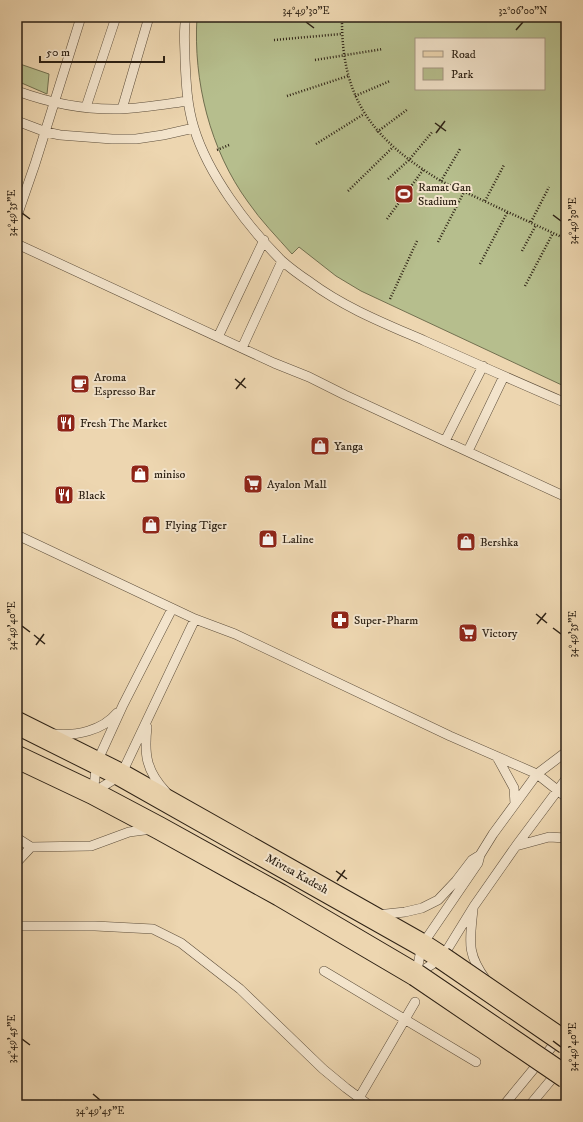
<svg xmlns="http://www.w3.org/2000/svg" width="583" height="1122" font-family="'IM FELL DW Pica',serif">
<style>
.green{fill:#b6be8d;stroke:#727050;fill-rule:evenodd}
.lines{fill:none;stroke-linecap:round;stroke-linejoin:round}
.lane-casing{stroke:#5d4e3b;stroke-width:10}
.primary-casing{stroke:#2d2114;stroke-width:24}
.path{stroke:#2d2114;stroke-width:2.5;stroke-dasharray:1 2;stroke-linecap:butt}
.lane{stroke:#f3e4cc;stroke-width:9}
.primary{stroke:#edd6b0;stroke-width:22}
.primary-bridge-casing{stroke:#2d2114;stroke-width:24;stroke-linecap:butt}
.primary-bridge{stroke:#edd6b0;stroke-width:22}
.ticks{fill:none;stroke:#2d2114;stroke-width:1.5}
.labels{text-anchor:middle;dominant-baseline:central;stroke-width:4;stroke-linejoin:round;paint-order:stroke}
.poi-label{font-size:12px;fill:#2d2114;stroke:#f3e4cc;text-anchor:start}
.street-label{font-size:12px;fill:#2d2114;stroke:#f3e4cc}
.neatline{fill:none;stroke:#2d2114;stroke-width:1.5}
.ticks-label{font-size:10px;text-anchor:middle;fill:#2d2114}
</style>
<rect width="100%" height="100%" fill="#edd6b0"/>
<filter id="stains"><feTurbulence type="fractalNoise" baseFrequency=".005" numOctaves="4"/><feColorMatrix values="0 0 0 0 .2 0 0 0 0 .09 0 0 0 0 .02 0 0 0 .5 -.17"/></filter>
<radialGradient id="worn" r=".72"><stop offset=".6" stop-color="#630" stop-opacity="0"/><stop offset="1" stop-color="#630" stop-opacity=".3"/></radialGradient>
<path class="green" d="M 197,17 L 566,17 L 566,387 L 361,291 L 336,276 L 299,247 L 292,254 C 277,237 261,221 248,202 C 210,150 193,81 197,17 ZM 416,39 L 544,39 L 544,89 L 416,89 Z
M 17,63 L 49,74 L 47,94 L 17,81 Z"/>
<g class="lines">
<g class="lane-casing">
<path id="lane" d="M 186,17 C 183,31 185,45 185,59 C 186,82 187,106 194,128 C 208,174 247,226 281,260 C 290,268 301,276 310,282 C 345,308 386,324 425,341 C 472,362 519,383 566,403
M 17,91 C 50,103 86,110 120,109 C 143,108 166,104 188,101
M 86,107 L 116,17
M 122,109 L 149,17
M 17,121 L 46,132 L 60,135 L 112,139 L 136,139 L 163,135 L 194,128
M 17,216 L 35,164 L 81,17
M 17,244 L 274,363 L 309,377 L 345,395 L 566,497
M 218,337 L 264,240
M 242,348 L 282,261
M 445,441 L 483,366
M 468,451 L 504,376
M 17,535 L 195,619 L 235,634 L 450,736 L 537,774 L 566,797
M 147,727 C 144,754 146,771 166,792
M 54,734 C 76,736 102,731 117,713
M 497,757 L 514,788 L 515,804
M 94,792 L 121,775 L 195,619
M 93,793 L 97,762 L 123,705 L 172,609
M 17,838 L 31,847 L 91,846 L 129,832 L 152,829
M 516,846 L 566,779
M 17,862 L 31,847
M 473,909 C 470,941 466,953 486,980
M 377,915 L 405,912 L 422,908 L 438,900 L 456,881 L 472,860 L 480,855 L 493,834 L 537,774 L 566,752
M 17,926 L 95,926 L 153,929 L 181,943 L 240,989 L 323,1069 L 346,1088 L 369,1105
M 324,971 L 476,1062
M 417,974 L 442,958 L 474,906 L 516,846 L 549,837 L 566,838
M 416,975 L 422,945 L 478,863 L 480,855
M 359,1098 L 415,1002
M 504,1105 L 560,1037
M 530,1105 L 566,1062"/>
</g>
<g class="primary-casing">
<path id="primary" d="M 17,723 L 121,775 L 422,945 L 442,958
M 17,757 L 93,793 L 159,828 L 280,895 L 416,975"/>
</g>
<path class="path" d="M 342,17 C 341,99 372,139 441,181 L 566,239
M 274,40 L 341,34
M 315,60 L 383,49
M 287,96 L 348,76
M 355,96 L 390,81
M 377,132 L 408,109
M 316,144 L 364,114
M 217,150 L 229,145
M 388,179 L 409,160 L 433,131
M 441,181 L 460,149
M 348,191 L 393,147
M 485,201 L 504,165
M 387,219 L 423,170
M 531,222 L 549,187
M 438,242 L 464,192
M 522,251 L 536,225
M 480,264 L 508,211
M 525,286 L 553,233
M 390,299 L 417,241"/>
<use href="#lane" class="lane"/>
<use href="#primary" class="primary"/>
<g class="primary-bridge-casing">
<path id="primary-bridge" d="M 442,958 L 566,1043
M 416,975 L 566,1077"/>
</g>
<use href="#primary-bridge" class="primary-bridge"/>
</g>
<path class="ticks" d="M 306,22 L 314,28M 516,30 L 523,22M 435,123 L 446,131M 436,133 L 445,121M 22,213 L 30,219M 553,215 L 561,221M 235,379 L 246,388M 236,389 L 245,378M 536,614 L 547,623M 537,624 L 546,613M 22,626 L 30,632M 553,628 L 561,634M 34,635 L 45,644M 36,645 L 44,634M 336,871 L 347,879M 337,881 L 345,870M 22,1039 L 30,1045M 553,1041 L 561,1047M 93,1094 L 100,1100"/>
<defs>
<g id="stadium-square" transform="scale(1)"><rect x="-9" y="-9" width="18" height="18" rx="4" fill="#8f2418" stroke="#f3e4cc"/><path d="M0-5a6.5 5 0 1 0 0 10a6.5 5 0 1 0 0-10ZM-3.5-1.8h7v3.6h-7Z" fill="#fff"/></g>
<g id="cafe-square" transform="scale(1)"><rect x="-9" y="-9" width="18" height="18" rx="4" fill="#8f2418" stroke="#f3e4cc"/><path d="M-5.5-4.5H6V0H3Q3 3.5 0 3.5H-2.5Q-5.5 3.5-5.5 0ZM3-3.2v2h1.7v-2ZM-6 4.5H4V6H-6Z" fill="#fff"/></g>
<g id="restaurant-square" transform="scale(1)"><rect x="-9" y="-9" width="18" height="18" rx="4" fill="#8f2418" stroke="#f3e4cc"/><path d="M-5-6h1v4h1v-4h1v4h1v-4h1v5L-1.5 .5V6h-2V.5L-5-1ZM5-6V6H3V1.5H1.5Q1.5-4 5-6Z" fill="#fff"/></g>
<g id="shop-square" transform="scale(1)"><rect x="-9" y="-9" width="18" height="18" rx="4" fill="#8f2418" stroke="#f3e4cc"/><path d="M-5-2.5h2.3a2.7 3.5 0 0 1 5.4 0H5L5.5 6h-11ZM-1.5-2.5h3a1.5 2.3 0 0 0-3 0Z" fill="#fff"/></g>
<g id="supermarket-square" transform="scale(1)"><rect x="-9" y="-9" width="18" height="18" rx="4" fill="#8f2418" stroke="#f3e4cc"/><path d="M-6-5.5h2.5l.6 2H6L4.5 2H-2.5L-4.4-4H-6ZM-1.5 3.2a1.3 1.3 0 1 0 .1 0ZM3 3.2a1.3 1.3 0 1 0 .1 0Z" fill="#fff"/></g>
<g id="pharmacy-square" transform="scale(1)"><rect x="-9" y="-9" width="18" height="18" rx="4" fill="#8f2418" stroke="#f3e4cc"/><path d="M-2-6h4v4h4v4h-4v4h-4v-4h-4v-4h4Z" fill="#fff"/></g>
</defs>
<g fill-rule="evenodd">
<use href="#stadium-square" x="404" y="194"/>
<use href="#cafe-square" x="80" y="384"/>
<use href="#restaurant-square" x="66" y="423"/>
<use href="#shop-square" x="320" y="446"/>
<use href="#shop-square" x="140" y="474"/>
<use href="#supermarket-square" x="253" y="484"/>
<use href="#restaurant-square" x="64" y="495"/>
<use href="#shop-square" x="151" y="525"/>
<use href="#shop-square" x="268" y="539"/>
<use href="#shop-square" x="466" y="542"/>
<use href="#pharmacy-square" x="340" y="620"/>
<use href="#supermarket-square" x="468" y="633"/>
</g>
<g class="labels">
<g class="poi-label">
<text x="418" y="187">Ramat Gan<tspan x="418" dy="14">Stadium</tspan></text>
<text x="94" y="377">Aroma<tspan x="94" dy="14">Espresso Bar</tspan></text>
<text x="80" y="423">Fresh The Market</text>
<text x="334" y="446">Yanga</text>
<text x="154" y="474">miniso</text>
<text x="267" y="484">Ayalon Mall</text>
<text x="78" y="495">Black</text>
<text x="165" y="525">Flying Tiger</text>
<text x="282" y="539">Laline</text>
<text x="480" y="542">Bershka</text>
<text x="354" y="620">Super-Pharm</text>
<text x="482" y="633">Victory</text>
</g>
<g class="street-label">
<text transform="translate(297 874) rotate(29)">Mivtsa Kadesh</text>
</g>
</g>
<rect width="583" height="1122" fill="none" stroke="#edd6b0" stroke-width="44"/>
<rect x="415" y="38" width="130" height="52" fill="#f3e4cc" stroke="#a49682"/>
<rect x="423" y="51" width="20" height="6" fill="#edd6b0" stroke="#a49682"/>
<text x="451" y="58" font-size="12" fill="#2d2114">Road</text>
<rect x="423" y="68" width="20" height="12" fill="#b6be8d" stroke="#a49682"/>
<text x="451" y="78" font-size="12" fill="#2d2114">Park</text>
<path d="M40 56v6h124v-6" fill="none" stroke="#2d2114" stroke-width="2"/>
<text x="46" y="56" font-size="12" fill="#2d2114" stroke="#f3e4cc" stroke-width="3" paint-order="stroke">50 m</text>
<rect x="22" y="22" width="539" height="1078" class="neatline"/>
<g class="ticks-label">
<text x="306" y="14">34°49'30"E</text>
<text x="523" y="14">32°06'00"N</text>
<text transform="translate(11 213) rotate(-90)" y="4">34°49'35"E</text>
<text transform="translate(572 221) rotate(-90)" y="4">34°49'30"E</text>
<text transform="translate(11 626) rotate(-90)" y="4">34°49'40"E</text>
<text transform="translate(572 634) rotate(-90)" y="4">34°49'35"E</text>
<text transform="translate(11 1039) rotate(-90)" y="4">34°49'45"E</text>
<text transform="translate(572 1047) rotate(-90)" y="4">34°49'40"E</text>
<text x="100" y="1114">34°49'45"E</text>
</g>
<rect width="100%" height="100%" filter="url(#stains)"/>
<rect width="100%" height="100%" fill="url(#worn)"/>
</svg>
